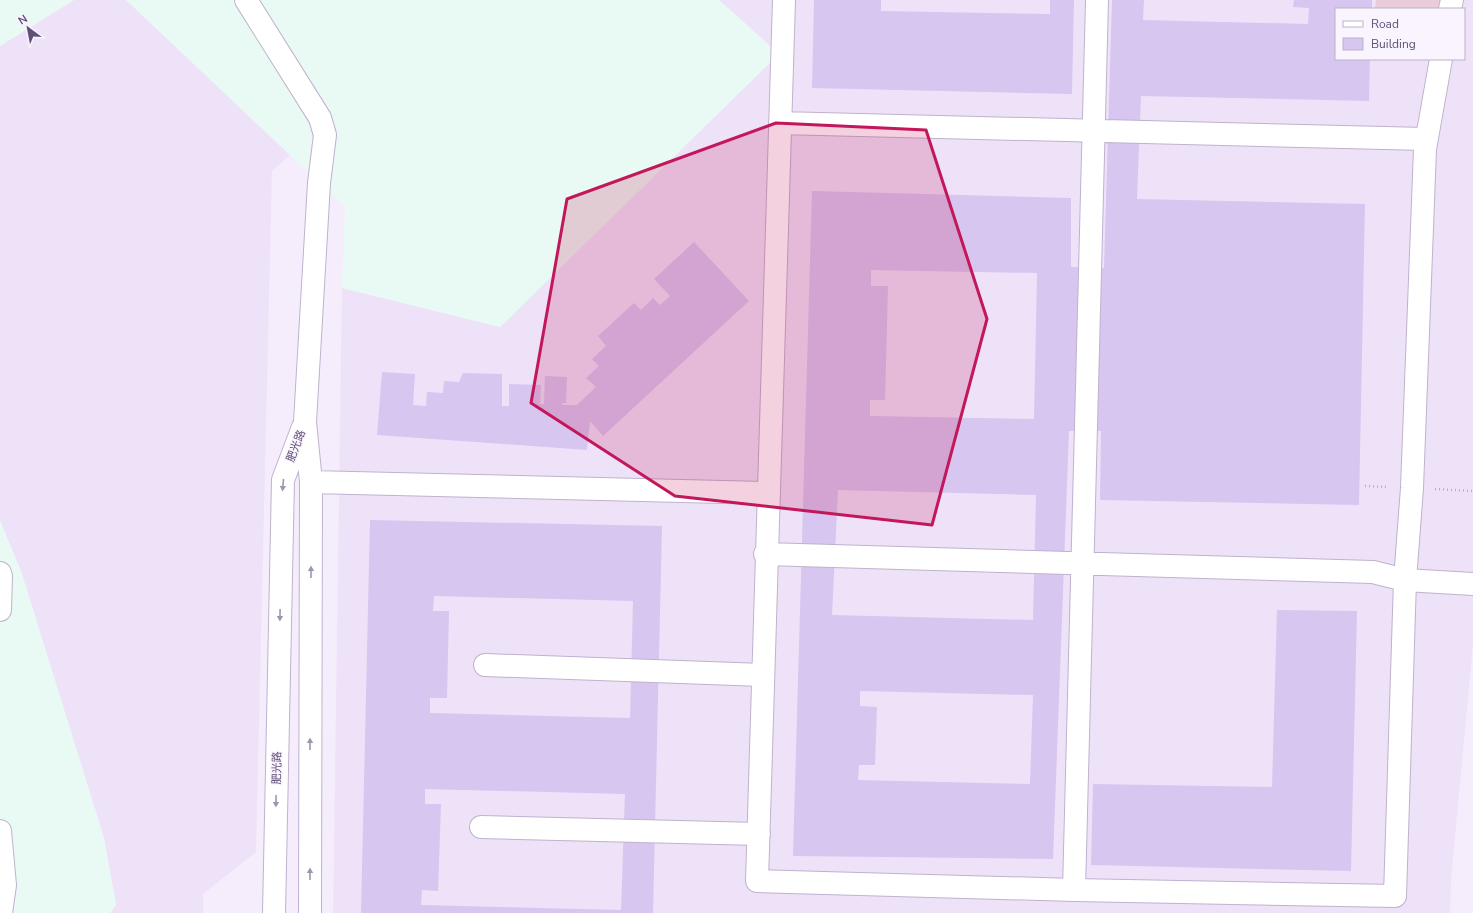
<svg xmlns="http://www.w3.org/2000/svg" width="1473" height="913" font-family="'Nunito Sans','Noto Sans SC',sans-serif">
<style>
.residential{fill:#eee2f8;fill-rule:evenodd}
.education{fill:#e9f9f3}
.green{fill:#e9ccd8}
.building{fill:#d7c6ef;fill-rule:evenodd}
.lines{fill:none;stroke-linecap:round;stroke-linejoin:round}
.minor-casing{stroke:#bfb2ce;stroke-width:24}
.path{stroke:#baa9d5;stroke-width:2.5;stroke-dasharray:1 3;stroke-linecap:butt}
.minor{stroke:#fff;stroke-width:22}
.oneway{fill:#9e96ad}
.marked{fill:#c2185b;fill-opacity:0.2;stroke:#c2185b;stroke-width:3;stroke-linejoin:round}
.labels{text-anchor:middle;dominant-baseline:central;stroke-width:3;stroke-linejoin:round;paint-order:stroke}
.street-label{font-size:11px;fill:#5e5077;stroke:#faf4fe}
</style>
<rect width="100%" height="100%" fill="#f6edfc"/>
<path class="residential" d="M 74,0 L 126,0 L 290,155 L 272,171 L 256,852 L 203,894 L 203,913 L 110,913 L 116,905 L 104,838 L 21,571 L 0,521 L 0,46 Z
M 719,0 L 1473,0 L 1473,645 L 1451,880 L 1450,913 L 333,913 L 342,288 L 500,327 L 778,53 ZM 1336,9 L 1464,9 L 1464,59 L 1336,59 Z"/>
<path class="education" d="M 0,0 L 74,0 L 0,46 Z
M 126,0 L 719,0 L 779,54 L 500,327 L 342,288 L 345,207 Z
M 0,521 L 21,571 L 104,838 L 116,905 L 110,913 L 0,913 Z"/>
<path class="green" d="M 1376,0 L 1440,0 L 1439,9 L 1384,9 L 1375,8 Z"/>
<path class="building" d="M 814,0 L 881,0 L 881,11 L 1050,14 L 1050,0 L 1074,0 L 1072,94 L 812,88 Z
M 1112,0 L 1144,0 L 1143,20 L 1308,24 L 1309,8 L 1293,7 L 1294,0 L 1372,0 L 1372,9 L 1336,9 L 1336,59 L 1370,59 L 1369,101 L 1141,96 L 1137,199 L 1365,204 L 1359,505 L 1100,500 L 1101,431 L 1069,431 L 1053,859 L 793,856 L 812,191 L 1071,198 L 1071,267 L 1104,268 ZM 871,270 L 1037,273 L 1034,419 L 870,416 L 870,400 L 885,400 L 888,286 L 871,286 ZM 838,490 L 1036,495 L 1033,620 L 832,615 ZM 860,691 L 1033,695 L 1030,784 L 858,780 L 859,765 L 875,765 L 877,707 L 860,706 Z
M 694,242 L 749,301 L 603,436 L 590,421 L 587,450 L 377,435 L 382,372 L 415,374 L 413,405 L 426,406 L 427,392 L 443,393 L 444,381 L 459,382 L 463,373 L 502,374 L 502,406 L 509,406 L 509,384 L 541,385 L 540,404 L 544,404 L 545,376 L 567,377 L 566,403 L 562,403 L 562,405 L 577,405 L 596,387 L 586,378 L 599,366 L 592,359 L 606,346 L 598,336 L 634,303 L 641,310 L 653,298 L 660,305 L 670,296 L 654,279 Z
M 370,520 L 662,526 L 653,913 L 361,913 ZM 434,596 L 633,601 L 630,718 L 430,713 L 430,698 L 447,698 L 449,611 L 433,611 ZM 425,789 L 625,794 L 621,910 L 421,905 L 422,890 L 438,891 L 441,804 L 425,804 Z
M 1277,610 L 1357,611 L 1351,871 L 1091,865 L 1093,784 L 1272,787 Z"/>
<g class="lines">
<g class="minor-casing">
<path id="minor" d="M 246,0 L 320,118 L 325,135 L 319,183 L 305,422 L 311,482 L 310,913
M 784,0 L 757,881 L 1074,890 L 1097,0
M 1450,9 L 1452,0
M 780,123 L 1426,139
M 311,482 L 769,493
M 765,554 L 1373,572 L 1405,580 L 1473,584
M 0,573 L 1,576 L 0,610
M 485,665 L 763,675
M 481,827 L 759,834
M 0,831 L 5,885 L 1,913
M 1074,890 L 1395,896 L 1405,580 L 1412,488 L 1425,149 L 1441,59
M 274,913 L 283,480 L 303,427"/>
</g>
<path class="path" d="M 1365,486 L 1388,487
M 1435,489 L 1473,491"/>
<use href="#minor" class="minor"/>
</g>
<defs><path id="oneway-solid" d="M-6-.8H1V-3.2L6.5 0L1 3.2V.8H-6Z"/></defs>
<g class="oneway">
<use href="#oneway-solid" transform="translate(283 485) rotate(95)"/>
<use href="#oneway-solid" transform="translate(311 572) rotate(-90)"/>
<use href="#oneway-solid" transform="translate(280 615) rotate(91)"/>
<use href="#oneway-solid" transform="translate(310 744) rotate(-90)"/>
<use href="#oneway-solid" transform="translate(276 801) rotate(91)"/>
<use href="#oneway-solid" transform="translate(310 874) rotate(-90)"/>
</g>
<path class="marked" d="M 776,123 L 926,130 L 987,319 L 932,525 L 675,496 L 531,403 L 567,199 Z"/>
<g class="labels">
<g class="street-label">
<text transform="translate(296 446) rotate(-69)">肥光路</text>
<text transform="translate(277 768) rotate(-89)">肥光路</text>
</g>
</g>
<rect x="1335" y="8" width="130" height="52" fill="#faf4fe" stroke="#bcb2c8"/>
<rect x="1343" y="21" width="20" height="6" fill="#ffffff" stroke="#bcb2c8"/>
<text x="1371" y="28" font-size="12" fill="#5e5077">Road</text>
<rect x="1343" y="38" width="20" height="12" fill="#d7c6ef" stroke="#bcb2c8"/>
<text x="1371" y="48" font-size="12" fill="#5e5077">Building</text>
<g transform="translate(28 28) rotate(328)" stroke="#faf4fe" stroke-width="3" paint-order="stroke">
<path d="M0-3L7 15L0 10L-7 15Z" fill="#5e5077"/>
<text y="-6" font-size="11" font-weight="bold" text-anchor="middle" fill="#5e5077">N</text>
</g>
</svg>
